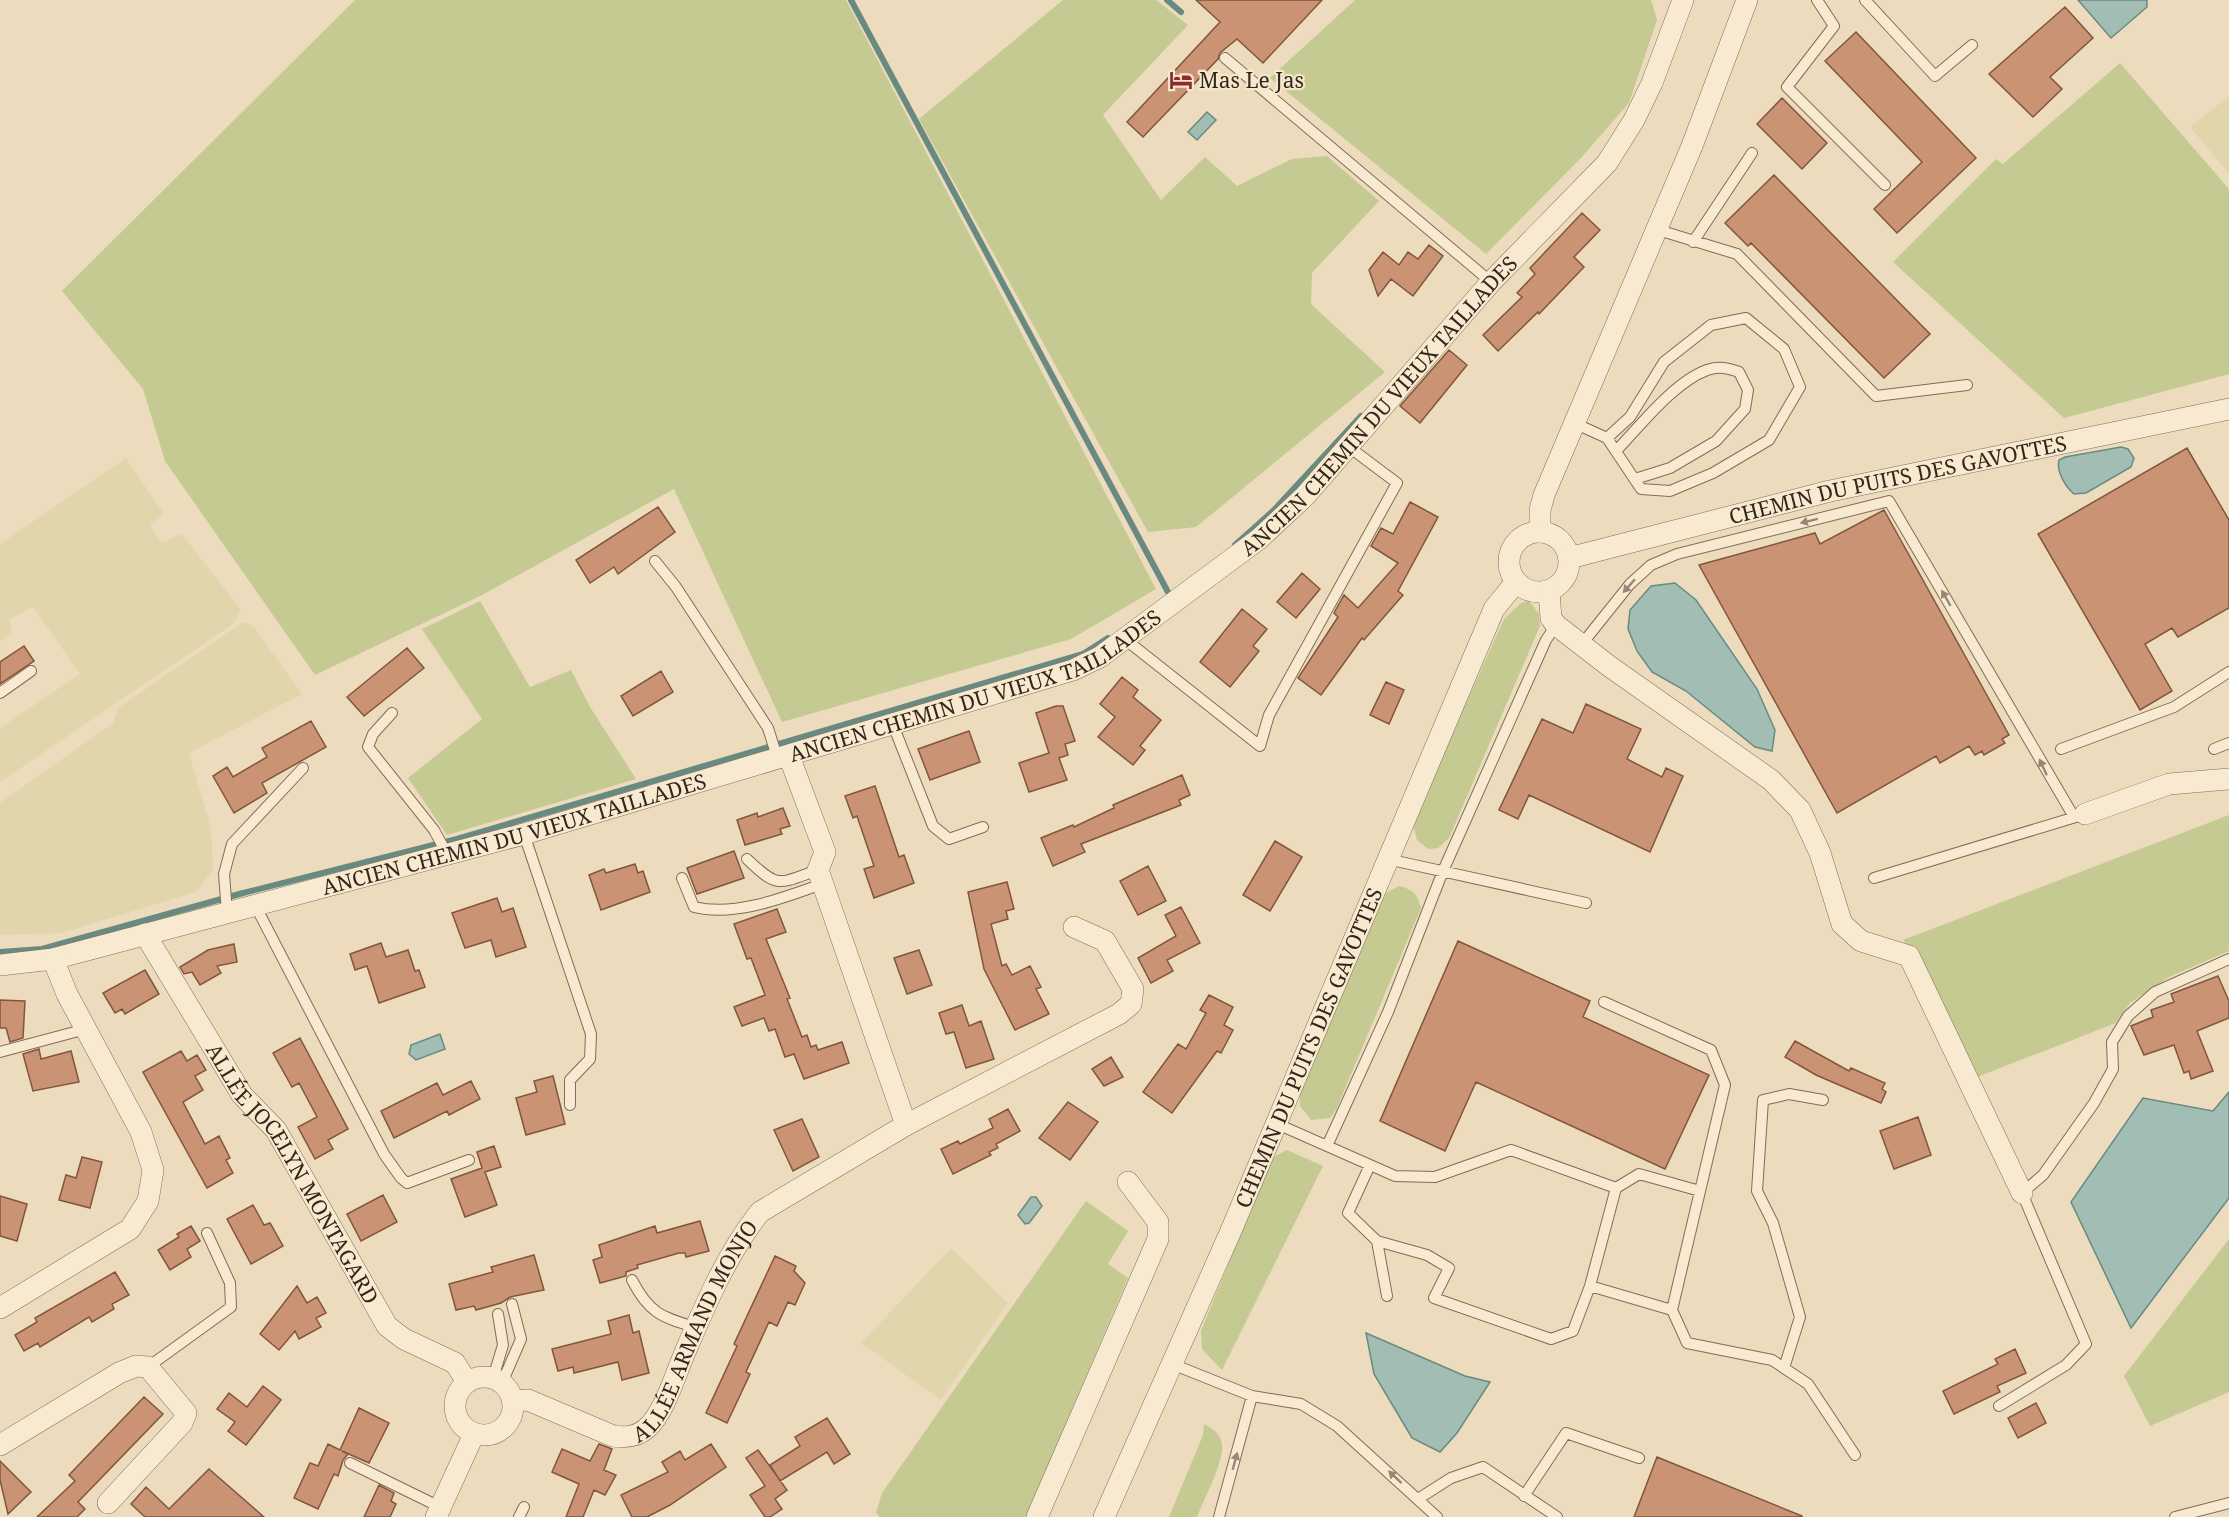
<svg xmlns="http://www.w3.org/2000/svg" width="2229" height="1517" font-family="'Noto Serif',serif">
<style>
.farmland{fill:#e1d6ab}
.green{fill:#c5c992}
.water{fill:#a1bdb4;stroke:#698a80;stroke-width:1.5}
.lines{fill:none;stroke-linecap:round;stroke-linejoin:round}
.stream{stroke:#698a80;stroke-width:6}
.building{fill:#ca9373;stroke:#82553d;stroke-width:1.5}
.lane-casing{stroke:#836c57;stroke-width:12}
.street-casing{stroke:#836c57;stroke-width:22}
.lane{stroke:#f7ead0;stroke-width:10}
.street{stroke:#f7ead0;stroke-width:21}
.oneway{fill:#958876}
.labels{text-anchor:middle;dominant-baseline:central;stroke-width:4.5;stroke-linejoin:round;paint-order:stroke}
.poi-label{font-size:21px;fill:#33261b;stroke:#f4e7cc;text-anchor:start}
.street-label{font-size:21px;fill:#33261b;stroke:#f4e7cc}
</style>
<rect width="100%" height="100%" fill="#ecdcbd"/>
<path class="farmland" d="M 2229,96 L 2229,174 L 2190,127 Z
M 126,458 L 164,514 L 150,525 L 162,543 L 182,534 L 241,610 L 233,624 L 0,782 L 0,728 L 80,674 L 33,607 L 9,620 L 12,633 L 0,642 L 0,544 Z
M 243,622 L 253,626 L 302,694 L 189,753 L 211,829 L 213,869 L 196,892 L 61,933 L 0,935 L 0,803 L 113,723 L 118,708 Z
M 951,1248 L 1008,1303 L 941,1400 L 861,1343 Z"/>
<path class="green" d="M 355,0 L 846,0 L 1156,589 L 1071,639 L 782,722 L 674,489 L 482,595 L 315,675 L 165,461 L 143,389 L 62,291 Z
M 1063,0 L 1156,0 L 1188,25 L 1103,115 L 1161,200 L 1205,157 L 1237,186 L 1292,159 L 1327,156 L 1379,201 L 1312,273 L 1311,304 L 1385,372 L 1196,527 L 1148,532 L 919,119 Z
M 1355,0 L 1651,0 L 1657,20 L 1629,103 L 1581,158 L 1486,254 L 1270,78 Z
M 2120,63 L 2229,189 L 2229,374 L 2064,418 L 1893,262 L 1996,159 L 2003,164 Z
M 480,601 L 530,687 L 571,670 L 590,707 L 636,779 L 447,835 L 408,778 L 482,719 L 422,629 Z
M 1529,601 L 1539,614 L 1540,626 L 1449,838 L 1438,848 L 1428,849 L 1417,840 L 1414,828 L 1419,808 L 1504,619 L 1521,603 Z
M 2229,815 L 2229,951 L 2169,977 L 2130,1003 L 2116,1023 L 1977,1077 L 1913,952 L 1903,940 Z
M 1399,886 C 1413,889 1418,895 1421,908 L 1336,1110 L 1330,1118 L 1311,1120 L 1300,1106 L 1300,1091 L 1382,901 L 1386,893 Z
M 1287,1150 L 1323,1166 L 1222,1370 L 1202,1349 L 1201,1331 L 1267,1170 L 1275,1156 Z
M 1086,1201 L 1128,1231 L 1108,1264 L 1128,1278 L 1026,1517 L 880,1517 L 876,1513 L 882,1493 Z
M 2229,1239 L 2229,1392 L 2150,1426 L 2124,1376 Z
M 1204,1424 C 1212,1428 1221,1434 1222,1444 C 1224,1463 1204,1499 1197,1517 L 1169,1517 L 1203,1435 Z"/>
<path class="water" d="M 2078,0 L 2147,0 L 2147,7 L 2111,38 Z
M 1207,112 L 1216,120 L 1197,140 L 1188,132 Z
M 2121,447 L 2128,449 L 2134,458 L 2131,467 L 2086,493 L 2074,494 C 2066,487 2056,472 2059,460 L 2065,457 Z
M 1675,583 L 1696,600 L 1757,689 L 1775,730 L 1772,751 L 1755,747 L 1686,691 L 1652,672 L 1637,651 L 1628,629 L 1630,610 L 1651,586 Z
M 440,1034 L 445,1049 L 416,1060 L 409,1054 L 411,1045 Z
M 2229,1092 L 2229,1198 L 2131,1328 L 2071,1202 L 2143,1098 L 2213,1111 Z
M 1031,1197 L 1036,1197 L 1042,1206 L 1029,1223 L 1025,1224 L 1018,1215 Z
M 1366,1333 L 1465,1376 L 1490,1382 L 1457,1433 L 1440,1452 L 1412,1438 L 1374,1374 Z"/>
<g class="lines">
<path class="stream" d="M 851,0 L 1169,594
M 1167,0 L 1181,12
M 1235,545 L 1273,511 L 1361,416
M 0,952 L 42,949 L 243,893 L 457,839 L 1083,654 L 1108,638"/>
</g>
<path class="building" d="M 1196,0 L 1322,0 L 1263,63 L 1237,39 L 1220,53 L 1218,59 L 1143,137 L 1127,122 L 1220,22 Z
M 2065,7 L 2093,38 L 2050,77 L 2062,89 L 2033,117 L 1989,74 Z
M 1856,32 L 1976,158 L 1897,233 L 1874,209 L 1922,162 L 1825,61 Z
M 1782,98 L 1827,143 L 1802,169 L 1757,124 Z
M 1774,175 L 1930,334 L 1884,378 L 1751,243 L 1748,246 L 1725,223 Z
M 1582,213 L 1600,230 L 1574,257 L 1584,267 L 1539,314 L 1538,312 L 1498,351 L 1483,335 L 1522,297 L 1517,293 L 1535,274 L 1530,268 Z
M 1429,245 L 1443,256 L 1413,296 L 1391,279 L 1378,296 L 1369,270 L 1383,252 L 1399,265 L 1408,252 L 1418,259 Z
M 1449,350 L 1467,365 L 1420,423 L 1400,406 Z
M 2187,448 L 2229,520 L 2229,608 L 2178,637 L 2172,628 L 2145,644 L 2172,691 L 2140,710 L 2038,534 Z
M 1410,502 L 1438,517 L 1398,591 L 1403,595 L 1364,640 L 1362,638 L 1321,695 L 1298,678 L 1338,617 L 1334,613 L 1344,595 L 1358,608 L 1398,563 L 1371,546 L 1381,528 L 1393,534 Z
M 658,507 L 675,532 L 618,574 L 614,567 L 590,583 L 576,560 Z
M 1884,510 L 2009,735 L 2002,739 L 2005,743 L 1984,755 L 1982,751 L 1975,755 L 1969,746 L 1940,763 L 1936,756 L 1837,813 L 1699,565 L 1815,533 L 1820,544 Z
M 1302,573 L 1320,589 L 1296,618 L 1277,602 Z
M 1242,609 L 1267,629 L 1253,646 L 1259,651 L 1230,687 L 1200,662 Z
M 24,646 L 34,661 L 0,684 L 0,662 Z
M 407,648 L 424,668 L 364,716 L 347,697 Z
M 661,671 L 673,692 L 633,716 L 621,696 Z
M 1122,677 L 1138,690 L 1133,697 L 1161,720 L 1140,746 L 1145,750 L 1133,765 L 1098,737 L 1115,717 L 1100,704 Z
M 1386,682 L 1404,690 L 1389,724 L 1370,715 Z
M 1586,704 L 1641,729 L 1627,759 L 1662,777 L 1666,768 L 1683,776 L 1650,852 L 1529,795 L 1518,819 L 1499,810 L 1542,719 L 1573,733 Z
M 1056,706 L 1063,706 L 1075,741 L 1065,744 L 1068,755 L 1059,758 L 1067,780 L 1029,792 L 1019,763 L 1049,753 L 1036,713 Z
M 311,721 L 326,747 L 262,783 L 267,793 L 234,813 L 213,776 L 227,767 L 233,777 L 267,757 L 262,748 Z
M 969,731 L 980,762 L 930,780 L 918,749 Z
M 1182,775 L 1190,795 L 1179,800 L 1181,805 L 1081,844 L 1085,852 L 1053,866 L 1041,838 L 1073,825 L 1074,827 L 1114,808 L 1113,805 Z
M 875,786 L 899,857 L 904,855 L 914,883 L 874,898 L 864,869 L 874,866 L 857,816 L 853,818 L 845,796 Z
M 783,808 L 790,826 L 780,829 L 782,834 L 745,845 L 737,820 L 757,813 L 758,817 Z
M 1275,841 L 1302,857 L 1270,911 L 1243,895 Z
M 734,851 L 744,878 L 697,894 L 687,868 Z
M 635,864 L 638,873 L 643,871 L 650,892 L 601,910 L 589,875 L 604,869 L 606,873 Z
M 1148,866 L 1166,901 L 1138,915 L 1120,881 Z
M 1007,882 L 1014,909 L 1006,911 L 1008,919 L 991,924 L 1002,966 L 1006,964 L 1012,975 L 1030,966 L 1041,987 L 1036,989 L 1049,1014 L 1015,1030 L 984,969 L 968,892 Z
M 497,898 L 502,912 L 513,908 L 526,947 L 496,957 L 491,940 L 465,948 L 452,913 Z
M 1181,907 L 1200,943 L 1167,960 L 1173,971 L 1151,983 L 1138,958 L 1176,936 L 1165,915 Z
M 777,909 L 786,932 L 766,939 L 790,998 L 787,999 L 802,1037 L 807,1035 L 811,1047 L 816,1045 L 818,1050 L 842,1042 L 849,1063 L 804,1079 L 794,1054 L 785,1057 L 775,1029 L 769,1031 L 764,1018 L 742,1026 L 734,1007 L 765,995 L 751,958 L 747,959 L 734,924 Z
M 1458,941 L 1590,1001 L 1583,1017 L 1709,1075 L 1665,1169 L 1476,1082 L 1445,1151 L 1380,1121 Z
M 381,943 L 386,957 L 408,950 L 415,971 L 419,970 L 425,987 L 379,1003 L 367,966 L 355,970 L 350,954 Z
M 234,944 L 237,962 L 217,966 L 221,973 L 200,985 L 192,972 L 184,974 L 180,967 L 208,950 Z
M 919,950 L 932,985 L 907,994 L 894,958 Z
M 145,970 L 159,994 L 125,1014 L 122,1009 L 115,1013 L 103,993 Z
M 2218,976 L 2229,1001 L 2229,1018 L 2197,1031 L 2213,1071 L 2191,1079 L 2189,1071 L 2184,1073 L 2174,1045 L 2144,1055 L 2131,1026 L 2153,1017 L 2151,1010 L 2174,1002 L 2171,994 Z
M 1209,995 L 1233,1007 L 1224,1025 L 1233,1030 L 1221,1053 L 1217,1051 L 1172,1113 L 1143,1092 L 1178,1044 L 1186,1049 L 1206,1013 L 1200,1010 Z
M 0,1000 L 25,1001 L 23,1038 L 10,1042 L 6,1028 L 0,1028 Z
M 962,1005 L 969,1026 L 981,1021 L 994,1059 L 966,1068 L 954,1032 L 946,1034 L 939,1013 Z
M 300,1038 L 348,1129 L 328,1140 L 333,1149 L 315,1159 L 298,1127 L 317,1117 L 299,1083 L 292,1087 L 273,1053 Z
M 1795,1041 L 1849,1071 L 1851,1068 L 1885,1083 L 1882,1089 L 1886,1092 L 1881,1103 L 1816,1075 L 1785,1057 Z
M 39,1049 L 41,1059 L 71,1051 L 79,1082 L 33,1091 L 23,1054 Z
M 181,1051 L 187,1061 L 197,1055 L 206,1070 L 195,1076 L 203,1090 L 183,1102 L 205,1144 L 219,1136 L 230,1158 L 226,1160 L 233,1173 L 207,1188 L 143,1072 Z
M 1111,1057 L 1123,1077 L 1104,1086 L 1092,1069 Z
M 553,1076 L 565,1124 L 526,1135 L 516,1098 L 537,1092 L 534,1081 Z
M 471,1081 L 480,1099 L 449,1115 L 447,1111 L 394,1138 L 381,1111 L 437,1083 L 443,1095 Z
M 1068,1102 L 1098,1122 L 1070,1160 L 1039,1138 Z
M 1008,1109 L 1020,1131 L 996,1144 L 998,1148 L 989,1152 L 991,1155 L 953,1174 L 941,1149 L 958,1141 L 960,1144 L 993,1128 L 989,1119 Z
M 1918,1117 L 1931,1155 L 1894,1169 L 1880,1131 Z
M 802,1119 L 819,1157 L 793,1171 L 774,1130 Z
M 494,1146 L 501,1167 L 485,1172 L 497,1205 L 465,1217 L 451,1179 L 482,1168 L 477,1152 Z
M 82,1157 L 102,1162 L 90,1208 L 59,1200 L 66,1175 L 76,1178 Z
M 383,1195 L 397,1222 L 361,1241 L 347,1214 Z
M 0,1196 L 27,1204 L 17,1241 L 0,1236 Z
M 253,1205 L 264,1225 L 270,1223 L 283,1246 L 251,1264 L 227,1219 Z
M 700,1221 L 709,1251 L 686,1257 L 685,1253 L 679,1253 L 637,1265 L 638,1268 L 626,1272 L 626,1276 L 600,1283 L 593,1260 L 602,1257 L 599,1245 L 655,1226 L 657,1233 Z
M 191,1226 L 200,1241 L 187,1249 L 191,1257 L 170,1270 L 158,1250 L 179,1237 L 177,1234 Z
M 534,1255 L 544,1290 L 510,1297 L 501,1303 L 476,1310 L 474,1306 L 456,1310 L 449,1284 L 493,1272 L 491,1267 Z
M 775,1256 L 796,1266 L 794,1271 L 805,1283 L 795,1305 L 788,1302 L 777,1326 L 769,1322 L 746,1372 L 750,1374 L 727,1423 L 706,1413 L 737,1346 L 734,1344 Z
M 115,1272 L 129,1295 L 112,1304 L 114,1309 L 92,1322 L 89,1317 L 40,1347 L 38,1343 L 24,1351 L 15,1335 L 37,1322 L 35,1318 Z
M 297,1286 L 307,1303 L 317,1297 L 326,1313 L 316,1318 L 321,1327 L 299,1339 L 295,1331 L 279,1350 L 260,1334 Z
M 629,1315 L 633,1333 L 639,1331 L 649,1373 L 622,1380 L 618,1362 L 574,1373 L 573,1367 L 558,1371 L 552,1349 L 611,1334 L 608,1321 Z
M 2015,1349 L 2026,1373 L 1997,1386 L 2000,1392 L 1954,1414 L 1943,1391 L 1998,1364 L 1995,1359 Z
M 263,1386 L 281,1400 L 246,1445 L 228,1431 L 235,1422 L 217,1409 L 229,1393 L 247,1407 Z
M 144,1397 L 163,1414 L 78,1502 L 85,1509 L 77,1517 L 37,1517 L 75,1481 L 69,1475 Z
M 2036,1403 L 2046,1423 L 2018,1438 L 2008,1418 Z
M 359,1408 L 389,1423 L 369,1463 L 342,1451 L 348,1454 L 343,1460 L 338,1476 L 334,1474 L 318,1509 L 294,1498 L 310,1463 L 318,1466 L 328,1444 L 340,1450 Z
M 827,1418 L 850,1454 L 834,1464 L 827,1452 L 780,1481 L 770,1465 L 800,1446 L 795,1437 Z
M 599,1444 L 612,1449 L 604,1470 L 616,1475 L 605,1495 L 594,1490 L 583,1517 L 566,1517 L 579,1484 L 552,1472 L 562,1449 L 590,1461 Z
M 711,1444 L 726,1467 L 670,1505 L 647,1517 L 632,1517 L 621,1495 L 668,1472 L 662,1462 L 680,1451 L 685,1460 Z
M 758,1450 L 787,1490 L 775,1499 L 782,1509 L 770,1517 L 765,1517 L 750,1495 L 765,1486 L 746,1458 Z
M 1657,1457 L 1802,1516 L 1802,1517 L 1634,1517 Z
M 0,1461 L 31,1492 L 8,1514 L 0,1480 Z
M 209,1469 L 264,1517 L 145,1517 L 131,1504 L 146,1487 L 169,1509 Z
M 379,1485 L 394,1493 L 391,1501 L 396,1504 L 390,1517 L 364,1517 Z"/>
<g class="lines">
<g class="lane-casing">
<path id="lane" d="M 1817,0 L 1834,26 L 1787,87 L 1885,185
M 1865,0 L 1935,76 L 1972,45
M 1225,58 L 1491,282
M 1655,229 L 1737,254 L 1876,396 L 1967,385
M 1693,242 L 1752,153
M 1574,423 L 1607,438 L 1641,489 L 1670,491 L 1713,473 L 1769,440 L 1800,387 L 1784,349 L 1746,318 L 1711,325 L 1664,362 L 1630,417 L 1607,438
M 1616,451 C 1640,426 1674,382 1707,370 C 1719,366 1728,368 1739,372 L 1748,390 L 1745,409 L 1716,441 L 1670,468 L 1635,479
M 655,561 L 676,587 L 768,728 L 778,760
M 1126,640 L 1260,746 L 1269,715 L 1397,483 L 1349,447
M 1582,644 L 1630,584 L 1651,565 L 1677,554 L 1889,501 L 2074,817
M 0,693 L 31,671
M 392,713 L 373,734 L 368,747 L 434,830 L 447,854
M 893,725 L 933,826 L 949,839 L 983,827
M 2061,749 L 2174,707 L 2229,672
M 2214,749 L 2229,743
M 524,834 L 591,1034 L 590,1059 L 570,1080 L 570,1105
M 747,859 C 778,889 778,884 818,870
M 1387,859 L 1586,903
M 682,878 L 694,907 C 735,917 783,898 822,884
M 1874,878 L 2079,816
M 255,905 L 384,1154 L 401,1178 L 407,1183 L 469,1160
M 227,913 L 224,874 L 232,844 L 303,768
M 1604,1002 L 1711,1050 L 1725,1085 L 1672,1310 L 1687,1343 L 1772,1360 L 1808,1384 L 1855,1455
M 0,1052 L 86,1029
M 1275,1123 L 1395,1176 L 1435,1177 L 1511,1150 L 1616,1188 L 1590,1286 L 1672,1310
M 1327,1146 L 1388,1012 L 1443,871 L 1546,640 L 1556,625
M 1370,1165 L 1348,1213 L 1377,1241 L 1387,1296
M 1616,1188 L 1639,1174 L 1700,1191
M 1377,1241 L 1427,1255 L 1449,1268 L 1434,1298 L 1551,1339 L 1573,1331 L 1590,1286
M 632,1280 C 649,1313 661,1317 695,1327
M 1172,1364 L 1252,1396 L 1219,1517
M 148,1367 L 231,1307 L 230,1283 L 207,1233
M 1784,1368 L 1800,1317 L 1773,1223 L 1757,1191 L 1763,1100 L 1789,1094 L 1823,1100
M 493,1378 L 503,1345 L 498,1314
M 502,1383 L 521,1339 L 512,1304
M 1252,1396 L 1301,1404 L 1337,1426 L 1437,1517
M 1999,1406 L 2066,1365 L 2086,1344 L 2022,1193 L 2043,1175 L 2094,1103 L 2113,1069 L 2112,1042 L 2128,1016 L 2155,992 L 2229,959
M 350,1463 L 440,1507
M 1524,1496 L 1566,1433 L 1639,1458
M 1418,1499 L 1451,1478 L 1483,1467 L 1557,1517
M 519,1517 L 524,1507
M 2175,1517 L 2229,1503"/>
</g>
<g class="street-casing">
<g id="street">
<path d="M 1540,532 L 1540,510 L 1544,495 L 1692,146 L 1747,0"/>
<circle cx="1539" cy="562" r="30"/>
<path id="s1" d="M 1569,558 L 1830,491 L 2229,409"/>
<path d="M 1549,591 L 1551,618 L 1556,625 L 1609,666 L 1771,780 L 1800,810 L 1820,853 L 1842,924 L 1861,941 L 1909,956 L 2022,1193"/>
<path d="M 2085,814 L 2169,784 L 2229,779"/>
<path id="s2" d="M 145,934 L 242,1095 L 276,1130 L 387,1326 L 404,1339 L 455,1363 L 467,1382"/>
<path id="s3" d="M 0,965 L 53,959 L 524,834 L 1073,670 L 1100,657 L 1259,539 L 1305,496 L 1491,282 L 1607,163 L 1634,120 L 1652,83 L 1683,0"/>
<path d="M 906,1125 L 1119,1014 L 1131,1004 L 1133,989 L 1105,941 L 1074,927"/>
<path d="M 0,1308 L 130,1229 L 148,1201 L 153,1170 L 141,1132 L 67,994 L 53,959"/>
<circle cx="484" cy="1406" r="29"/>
<path id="s4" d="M 513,1401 L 528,1400 L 613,1436 C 626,1438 637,1437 647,1428 C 665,1412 676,1372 686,1350 C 706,1303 728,1252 760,1212 L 906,1125 L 818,870 L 825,852 L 789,756"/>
<path d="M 0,1445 L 119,1373 L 136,1366 L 148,1367 L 186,1413 L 182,1423 L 108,1503"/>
<path d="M 436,1517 L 474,1434"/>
<path d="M 1037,1517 L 1158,1239 L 1158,1222 L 1128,1182"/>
<path id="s5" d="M 1104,1517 L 1230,1233 L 1494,609 L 1516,582"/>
</g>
</g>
<use href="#lane" class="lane"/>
<use href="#street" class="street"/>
</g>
<defs><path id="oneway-solid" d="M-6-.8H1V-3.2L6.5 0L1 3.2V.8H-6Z" transform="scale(1.5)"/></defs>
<g class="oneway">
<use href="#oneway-solid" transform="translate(1809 521) rotate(166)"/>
<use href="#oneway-solid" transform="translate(1629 586) rotate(131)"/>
<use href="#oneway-solid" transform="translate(1946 598) rotate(-120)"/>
<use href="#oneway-solid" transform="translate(2043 767) rotate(-115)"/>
<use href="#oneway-solid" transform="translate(1235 1461) rotate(-75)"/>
<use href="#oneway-solid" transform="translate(1395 1477) rotate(-137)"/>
</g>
<defs>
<g id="hotel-bare" transform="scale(1.8)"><path d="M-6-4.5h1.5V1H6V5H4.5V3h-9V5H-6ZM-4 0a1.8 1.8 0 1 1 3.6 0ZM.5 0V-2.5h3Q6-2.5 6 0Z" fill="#90292e" stroke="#f4e7cc" stroke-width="2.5" paint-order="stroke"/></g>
</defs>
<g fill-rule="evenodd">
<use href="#hotel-bare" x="1181" y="80"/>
</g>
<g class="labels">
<g class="poi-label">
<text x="1199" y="80">Mas Le Jas</text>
</g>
<g class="street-label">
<text stroke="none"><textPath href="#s3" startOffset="1521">ANCIEN CHEMIN DU VIEUX TAILLADES</textPath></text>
<text stroke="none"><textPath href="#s1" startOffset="338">CHEMIN DU PUITS DES GAVOTTES</textPath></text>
<text stroke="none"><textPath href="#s3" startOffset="1017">ANCIEN CHEMIN DU VIEUX TAILLADES</textPath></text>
<text stroke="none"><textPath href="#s3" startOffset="531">ANCIEN CHEMIN DU VIEUX TAILLADES</textPath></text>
<text stroke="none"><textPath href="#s5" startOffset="512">CHEMIN DU PUITS DES GAVOTTES</textPath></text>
<text stroke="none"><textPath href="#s2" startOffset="282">ALLÉE JOCELYN MONTAGARD</textPath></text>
<text stroke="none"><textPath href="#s4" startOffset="252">ALLÉE ARMAND MONJO</textPath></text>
</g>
</g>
</svg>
